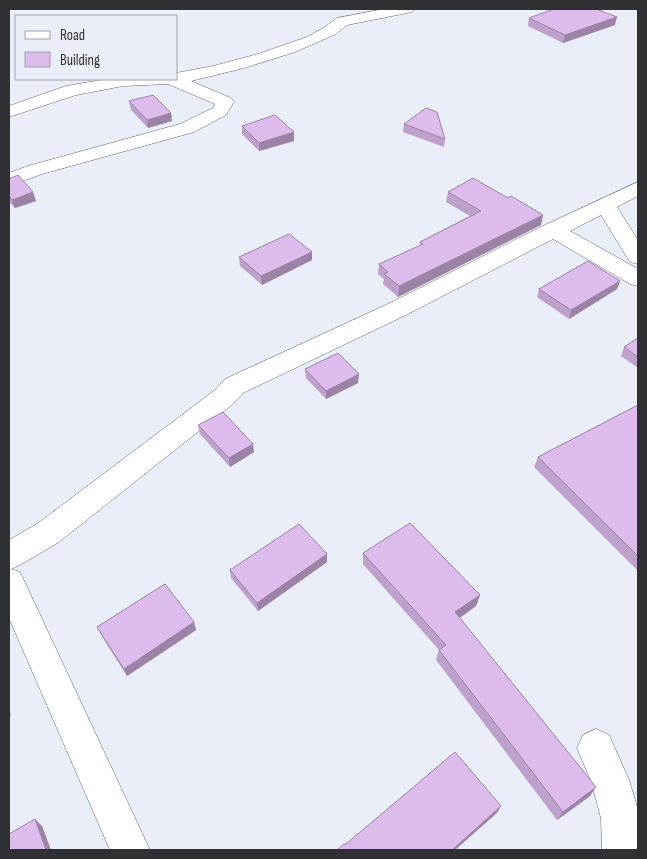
<svg xmlns="http://www.w3.org/2000/svg" width="647" height="859" font-family="'Sofia Sans Condensed',sans-serif">
<style>
.lines{fill:none;stroke-linecap:round;stroke-linejoin:round}
.minor-casing{stroke:#61646d;stroke-width:1}
.minor{fill:#fff;fill-rule:evenodd}
.wall{fill:#bea1cb}
.shaded-wall{fill:#9b83a5}
.building{fill:#ddbbec;stroke:#9b83a5}
</style>
<rect width="100%" height="100%" fill="#eaeef8"/>
<g class="lines">
<g class="minor-casing">
<path id="minor" d="M 384,9 L 414,9 L 412,12 L 347,25 L 336,34 L 295,52 L 244,68 L 191,81 L 231,98 L 234,102 L 226,115 L 194,132 L 42,174 L 9,186 L 9,173 L 28,166 L 180,124 L 213,108 L 215,104 L 168,84 L 123,86 L 76,95 L 9,117 L 9,106 L 66,86 L 107,79 L 176,79 L 176,73 L 213,66 L 258,54 L 307,37 L 325,27 L 337,18 Z
M 638,182 L 638,196 L 617,207 L 638,240 L 638,264 L 630,262 L 601,215 L 570,231 L 638,269 L 638,286 L 630,284 L 553,239 L 406,315 L 243,393 L 233,404 L 59,542 L 20,565 L 11,569 L 20,572 L 150,850 L 110,850 L 9,618 L 9,540 L 37,524 L 215,390 L 225,379 L 390,303 L 545,225 Z
M 596,729 L 609,735 L 629,780 L 638,810 L 638,850 L 602,850 L 601,818 L 591,781 L 577,748 L 583,735 Z"/>
</g>
<use href="#minor" class="minor"/>
</g>
<path class="wall" d="M 529,18 L 615,25 L 563,43 L 528,26 Z
M 129,101 L 171,113 L 172,121 L 148,128 L 131,110 Z
M 404,124 L 445,139 L 444,147 L 403,132 Z
M 242,126 L 294,141 L 259,151 L 242,134 Z
M 9,179 L 36,201 L 15,208 L 9,202 Z
M 448,192 L 541,225 L 398,297 L 383,284 L 384,279 L 378,274 L 379,264 L 420,246 L 420,242 L 470,216 L 446,202 Z
M 312,252 L 312,260 L 262,285 L 240,266 L 239,257 Z
M 620,281 L 617,289 L 569,319 L 537,297 L 539,289 Z
M 638,338 L 638,368 L 621,356 L 624,347 Z
M 305,369 L 358,383 L 326,399 L 306,378 Z
M 638,405 L 638,571 L 534,467 L 538,457 Z
M 198,425 L 254,452 L 230,467 L 200,434 Z
M 363,553 L 480,595 L 476,606 L 460,618 L 590,796 L 557,820 L 436,660 L 439,650 L 363,564 Z
M 327,554 L 327,562 L 258,611 L 231,578 L 230,570 Z
M 194,622 L 196,630 L 127,676 L 101,635 L 97,627 Z"/>
<path class="shaded-wall" d="M 617,17 L 615,25 L 563,43 L 565,35 Z
M 171,113 L 172,121 L 148,128 L 147,120 Z
M 294,132 L 294,141 L 259,151 L 259,143 Z
M 33,192 L 36,201 L 15,208 L 12,200 Z
M 543,215 L 541,225 L 398,297 L 399,286 Z
M 312,252 L 312,260 L 262,285 L 261,276 Z
M 620,281 L 617,289 L 569,319 L 571,310 Z
M 359,374 L 358,383 L 326,399 L 326,391 Z
M 253,444 L 254,452 L 230,467 L 229,458 Z
M 327,554 L 327,562 L 258,611 L 257,603 Z
M 480,595 L 476,606 L 452,623 L 455,612 Z
M 194,622 L 196,630 L 127,676 L 124,669 Z
M 9,709 L 11,715 L 9,716 Z
M 596,787 L 590,796 L 557,820 L 563,812 Z
M 501,806 L 497,813 L 455,850 L 452,850 Z
M 35,819 L 42,826 L 51,850 L 46,850 Z"/>
<path class="building" d="M 554,9 L 596,9 L 617,17 L 565,35 L 529,18 Z
M 153,95 L 171,113 L 147,120 L 129,101 Z
M 426,108 L 437,112 L 445,139 L 404,124 Z
M 275,115 L 294,132 L 259,143 L 242,126 Z
M 18,175 L 33,192 L 12,200 L 9,196 L 9,179 Z
M 473,178 L 508,198 L 511,196 L 543,215 L 399,286 L 384,274 L 388,272 L 379,264 L 423,244 L 420,242 L 481,211 L 448,192 Z
M 289,234 L 312,252 L 261,276 L 239,257 Z
M 588,261 L 620,281 L 571,310 L 539,289 Z
M 638,338 L 638,357 L 624,347 Z
M 338,353 L 359,374 L 326,391 L 305,369 Z
M 638,405 L 638,556 L 538,457 Z
M 223,412 L 253,444 L 229,458 L 198,425 Z
M 410,523 L 480,595 L 455,612 L 596,787 L 563,812 L 439,650 L 446,645 L 363,553 Z
M 299,524 L 327,554 L 257,603 L 230,570 Z
M 165,584 L 194,622 L 124,669 L 97,627 Z
M 455,752 L 501,806 L 452,850 L 337,850 L 344,844 L 345,845 Z
M 35,819 L 46,850 L 9,850 L 9,834 Z"/>
<rect width="647" height="859" fill="none" stroke="#2f3134" stroke-width="20"/>
<rect x="15" y="15" width="162" height="65" fill="#eaeef8" stroke="#9fa2aa"/>
<rect x="25" y="31" width="25" height="8" fill="#ffffff" stroke="#9fa2aa"/>
<text x="60" y="40" font-size="15" fill="#2f3134">Road</text>
<rect x="25" y="52" width="25" height="15" fill="#ddbbec" stroke="#9fa2aa"/>
<text x="60" y="65" font-size="15" fill="#2f3134">Building</text>
</svg>
